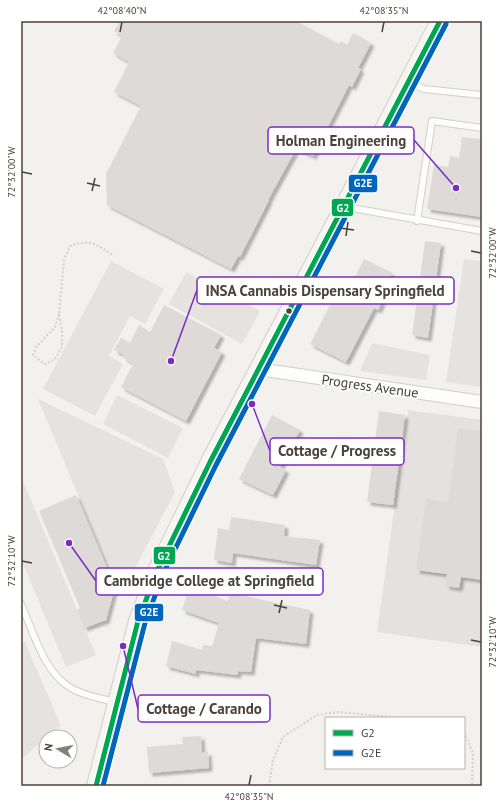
<svg xmlns="http://www.w3.org/2000/svg" width="503" height="807" font-family="'PT Sans',sans-serif">
<style>
.industrial{fill:#e5e1de}
.parking{fill:#e5e2df}
.building{fill:#dddad7;filter:url(#shadow)}
.lines{fill:none;stroke-linecap:round;stroke-linejoin:round}
.service-casing{stroke:#d1cfcc;stroke-width:8}
.minor-casing{stroke:#d1cfcc;stroke-width:14}
.secondary-casing{stroke:#d2cdc5;stroke-width:20}
.path{stroke:#d3d1cc;stroke-width:2;stroke-dasharray:2 2;stroke-linecap:butt}
.service{stroke:#fdfdfc;stroke-width:6}
.minor{stroke:#fdfdfc;stroke-width:12}
.secondary{stroke:#f7f5f1;stroke-width:18}
.bus-1-casing{stroke:#fff;stroke-width:8}
.bus-2-casing{stroke:#fff;stroke-width:8}
.bus-1{stroke:#00a651;stroke-width:5}
.bus-2{stroke:#0065bd;stroke-width:5}
.ticks{fill:none;stroke:#4a423a;stroke-width:1.5}
.bus-dot{fill:#4a423a;stroke:#fff;stroke-width:1.5}
.labels{text-anchor:middle;dominant-baseline:central;stroke-width:4;stroke-linejoin:round;paint-order:stroke}
.street-label{font-size:14px;fill:#4a423a;stroke:#fff}
.leader{fill:none;stroke:#7b2cbf;stroke-width:1.5}
.callout-dot{fill:#7b2cbf;stroke:#fff;stroke-width:1.5}
.callout{fill:#fff;stroke:#7b2cbf;stroke-width:1.5}
.callout-label{font-size:15px;text-anchor:middle;font-weight:bold;fill:#4a423a}
.line-badge{stroke:#fff;stroke-width:1.5}
.badge-label{font-size:11px;text-anchor:middle;font-weight:bold;fill:#fff}
.neatline{fill:none;stroke:#4a423a;stroke-width:1.5}
.ticks-label{font-size:10px;text-anchor:middle;fill:#4a423a}
</style>
<defs>
<filter id="shadow"><feDropShadow dx="3.5" dy="3.5" stdDeviation="1" flood-color="#0004"/></filter>
</defs>
<rect width="100%" height="100%" fill="#f3f1ee"/>
<path class="industrial" d="M 408,410 L 482,420 L 482,647 L 377,632 Z"/>
<path class="parking" d="M 464,259 L 482,261 L 482,387 L 446,382 Z
M 111,261 L 164,289 L 145,324 L 130,316 L 109,356 L 123,364 L 95,416 L 43,389 Z
M 186,272 L 260,311 L 242,344 L 169,304 Z
M 372,343 L 430,355 L 426,380 L 360,371 Z
M 117,395 L 183,428 L 168,458 L 103,424 Z
M 38,399 L 163,459 L 175,492 L 129,580 L 116,586 Z
M 21,476 L 96,655 L 66,667 L 21,559 Z
M 25,642 L 61,726 L 46,737 L 21,760 L 21,644 Z"/>
<path class="building" d="M 120,21 L 296,21 L 339,44 L 341,41 L 347,45 L 353,33 L 371,43 L 358,68 L 361,69 L 352,87 L 349,85 L 313,156 L 296,149 L 268,200 L 269,200 L 240,257 L 238,256 L 231,269 L 107,205 L 106,174 L 141,106 L 114,92 L 129,62 L 113,53 L 122,36 L 114,31 Z
M 462,137 L 482,139 L 482,217 L 427,209 L 434,165 L 448,167 L 450,156 L 459,158 Z
M 425,241 L 441,243 L 428,338 L 412,335 Z
M 364,259 L 392,273 L 379,298 L 383,300 L 378,310 L 374,308 L 346,362 L 310,344 L 335,295 L 344,299 Z
M 164,305 L 221,335 L 214,348 L 222,352 L 186,421 L 121,387 L 133,364 L 123,357 L 124,355 L 114,350 L 121,338 L 130,343 L 139,325 L 150,332 Z
M 379,411 L 405,415 L 393,505 L 367,502 Z
M 272,415 L 300,430 L 280,467 L 286,470 L 273,495 L 239,479 Z
M 458,428 L 482,431 L 482,580 L 461,577 L 459,588 L 446,586 L 447,574 L 416,570 L 426,499 L 448,502 Z
M 76,495 L 115,587 L 106,620 L 84,628 L 77,610 L 80,608 L 39,511 Z
M 231,517 L 285,525 L 284,536 L 320,540 L 316,565 L 233,553 L 232,563 L 214,560 L 218,528 L 229,530 Z
M 190,586 L 227,601 L 231,593 L 310,610 L 306,644 L 256,638 L 251,672 L 238,671 L 238,675 L 196,670 L 196,674 L 166,666 L 172,641 L 202,650 L 203,645 L 212,646 L 219,623 L 182,610 Z
M 201,736 L 202,753 L 208,752 L 209,768 L 149,773 L 147,747 L 183,744 L 182,737 Z"/>
<g class="lines">
<g class="service-casing">
<path id="service" d="M 409,82 L 424,89 L 482,95
M 346,207 L 482,231
M 417,221 L 432,121 L 482,128
M 21,604 C 33,631 44,673 71,688 C 84,696 100,698 115,702"/>
</g>
<g class="minor-casing">
<path id="minor" d="M 258,369 L 482,402"/>
</g>
<g class="secondary-casing">
<path id="secondary" d="M 96,786 L 138,621 L 157,571 L 210,462 L 344,207 L 440,21"/>
</g>
<path class="path" d="M 59,314 L 55,327 L 36,347 L 33,355 L 45,364 L 55,359 L 62,347 L 62,331 L 59,314 L 64,260 L 70,246 C 91,238 97,245 114,256
M 464,732 L 473,753 L 472,786
M 269,786 L 273,760 L 283,737 L 317,715 L 338,712 L 402,718"/>
<use href="#service" class="service"/>
<use href="#minor" class="minor"/>
<use href="#secondary" class="secondary"/>
<g class="bus-1-casing">
<path id="bus-1" d="M 96,786 L 138,621 L 157,571 L 210,462 L 440,21"/>
</g>
<g class="bus-2-casing">
<path id="bus-2" d="M 103,786 L 145,623 L 163,574 L 216,465 L 446,24"/>
</g>
<use href="#bus-1" class="bus-1"/>
<use href="#bus-2" class="bus-2"/>
</g>
<path class="ticks" d="M 120,32 L 122,22M 382,32 L 384,22M 22,172 L 32,174M 87,183 L 100,186M 92,191 L 95,178M 340,228 L 354,230M 346,236 L 348,222M 471,251 L 481,253M 22,561 L 32,563M 274,605 L 287,608M 279,613 L 282,600M 471,640 L 481,642M 249,785 L 251,775"/>
<circle class="bus-dot" cx="289" cy="311" r="3.5"/>
<g class="labels">
<g class="street-label">
<text transform="translate(370 386) rotate(8)">Progress Avenue</text>
</g>
</g>
<path class="leader" d="M456 188L414 140M171 361L197 290M252 404L270 451M69 543L96 581M123 646L138 709"/>
<g class="callout-dot">
<circle cx="456" cy="188" r="4"/>
<circle cx="171" cy="361" r="4"/>
<circle cx="252" cy="404" r="4"/>
<circle cx="69" cy="543" r="4"/>
<circle cx="123" cy="646" r="4"/>
</g>
<g class="callout">
<rect x="268" y="127" width="146" height="27" rx="4"/>
<rect x="197" y="277" width="257" height="27" rx="4"/>
<rect x="270" y="438" width="134" height="27" rx="4"/>
<rect x="96" y="568" width="227" height="27" rx="4"/>
<rect x="138" y="695" width="132" height="27" rx="4"/>
</g>
<g class="callout-label">
<text x="341" y="146">Holman Engineering</text>
<text x="325" y="296">INSA Cannabis Dispensary Springfield</text>
<text x="337" y="456">Cottage / Progress</text>
<text x="209" y="586">Cambridge College at Springfield</text>
<text x="204" y="714">Cottage / Carando</text>
</g>
<g class="line-badge">
<rect x="348" y="174" width="30" height="19" rx="4" fill="#0065bd"/>
<rect x="331" y="198" width="23" height="19" rx="4" fill="#00a651"/>
<rect x="153" y="546" width="23" height="19" rx="4" fill="#00a651"/>
<rect x="134" y="603" width="30" height="19" rx="4" fill="#0065bd"/>
</g>
<g class="badge-label">
<text x="363" y="187">G2E</text>
<text x="343" y="212">G2</text>
<text x="164" y="560">G2</text>
<text x="149" y="616">G2E</text>
</g>
<rect width="503" height="807" fill="none" stroke="#ffffff" stroke-width="44"/>
<rect x="325" y="717" width="140" height="52" fill="#ffffff" stroke="#b7b3b0"/>
<rect x="333" y="730" width="20" height="6" fill="#00a651" stroke="#b7b3b0"/>
<text x="361" y="737" font-size="12" fill="#4a423a">G2</text>
<rect x="333" y="750" width="20" height="6" fill="#0065bd" stroke="#b7b3b0"/>
<text x="361" y="757" font-size="12" fill="#4a423a">G2E</text>
<g transform="translate(58 749) rotate(280)"><circle r="19" fill="#ffffff" stroke="#b7b3b0"/>
<path d="M0-3L7 15L0 10L-7 15Z" fill="#857f79"/>
<text y="-6" font-size="11" font-weight="bold" text-anchor="middle" fill="#4a423a">N</text>
</g>
<rect x="22" y="22" width="459" height="763" class="neatline"/>
<g class="ticks-label">
<text x="122" y="14">42°08'40"N</text>
<text x="384" y="14">42°08'35"N</text>
<text transform="translate(11 172) rotate(-90)" y="4">72°32'00"W</text>
<text transform="translate(492 253) rotate(-90)" y="4">72°32'00"W</text>
<text transform="translate(11 561) rotate(-90)" y="4">72°32'10"W</text>
<text transform="translate(492 642) rotate(-90)" y="4">72°32'10"W</text>
<text x="249" y="800">42°08'35"N</text>
</g>
</svg>
